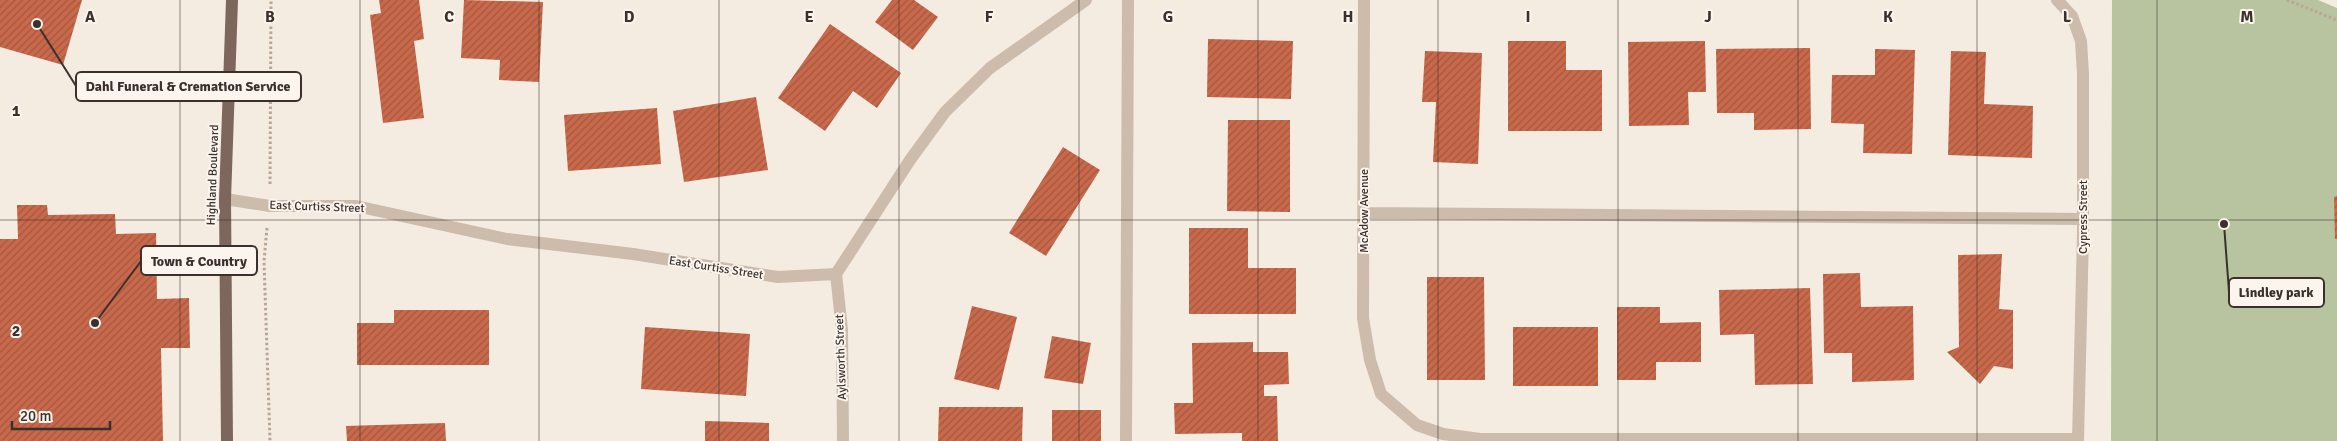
<svg xmlns="http://www.w3.org/2000/svg" width="2337" height="441" font-family="Signika,sans-serif">
<style>
.green{fill:#b8c4a0}
.building{fill:url(#building-hatch)}
.lines{fill:none;stroke-linecap:round;stroke-linejoin:round}
.path{stroke:#b9a596;stroke-width:3;stroke-dasharray:2.5 2.5;stroke-linecap:butt}
.minor{stroke:#cdbbac;stroke-width:12}
.major{stroke:#7d675c;stroke-width:12}
.grid{fill:none;stroke:#3b302b;stroke-width:1;stroke-opacity:0.55}
.labels{text-anchor:middle;dominant-baseline:central;stroke-width:4;stroke-linejoin:round;paint-order:stroke}
.street-label{font-size:12px;fill:#3b302b;stroke:#fbf5ee}
.grid-label{font-size:16px;text-anchor:middle;font-weight:bold;fill:#3b302b;stroke:#fbf5ee;stroke-width:4;stroke-linejoin:round;paint-order:stroke}
.leader{fill:none;stroke:#3b302b;stroke-width:2}
.callout-dot{fill:#3b302b;stroke:#fbf5ee;stroke-width:2}
.callout{fill:#fbf5ee;stroke:#3b302b;stroke-width:2}
.callout-label{font-size:14px;text-anchor:middle;font-weight:bold;fill:#3b302b}
</style>
<defs>
<pattern id="building-hatch" width="6" height="6" patternUnits="userSpaceOnUse" patternTransform="scale(1.25)"><rect width="6" height="6" fill="#c8694b"/><path d="M-1 1l2-2M0 6l6-6M5 7l2-2" fill="none" stroke="#a4573f"/></pattern>
</defs>
<rect width="100%" height="100%" fill="#f4ebe1"/>
<path class="green" d="M 2112,0 L 2318,0 L 2337,8 L 2337,441 L 2111,441 Z"/>
<path class="building" d="M 0,0 L 82,0 L 63,65 L 0,47 Z
M 379,0 L 419,0 L 424,39 L 414,41 L 424,118 L 383,123 L 370,15 L 381,13 Z
M 464,0 L 543,2 L 539,82 L 499,80 L 500,60 L 461,58 Z
M 892,0 L 914,0 L 938,17 L 913,50 L 875,22 Z
M 830,24 L 901,73 L 877,108 L 853,91 L 825,131 L 778,98 Z
M 1208,39 L 1293,41 L 1291,99 L 1207,97 Z
M 1508,41 L 1566,41 L 1566,70 L 1602,70 L 1602,131 L 1508,131 Z
M 1705,41 L 1706,92 L 1688,92 L 1689,125 L 1629,126 L 1628,42 Z
M 1810,48 L 1811,129 L 1754,130 L 1754,113 L 1717,113 L 1716,49 Z
M 1875,49 L 1915,50 L 1912,154 L 1863,153 L 1864,124 L 1831,123 L 1832,75 L 1875,75 Z
M 1425,51 L 1482,53 L 1478,164 L 1433,162 L 1436,102 L 1422,102 Z
M 1951,51 L 1986,52 L 1984,104 L 2033,106 L 2032,158 L 1948,155 Z
M 756,97 L 768,170 L 684,182 L 673,111 Z
M 657,108 L 661,164 L 568,171 L 564,115 Z
M 1228,120 L 1290,120 L 1290,212 L 1227,211 Z
M 1063,147 L 1100,170 L 1046,256 L 1009,233 Z
M 2337,196 L 2337,239 L 2335,239 L 2334,197 Z
M 17,205 L 47,205 L 48,215 L 115,214 L 116,234 L 156,233 L 157,299 L 189,298 L 190,348 L 161,348 L 163,441 L 0,441 L 0,239 L 18,239 Z
M 1189,228 L 1248,228 L 1248,268 L 1296,268 L 1296,314 L 1189,314 Z
M 2002,254 L 1999,309 L 2013,310 L 2013,369 L 1994,366 L 1980,384 L 1947,352 L 1959,347 L 1958,255 Z
M 1860,273 L 1861,307 L 1913,306 L 1914,380 L 1852,382 L 1852,353 L 1824,353 L 1823,274 Z
M 1427,277 L 1484,277 L 1485,380 L 1427,380 Z
M 1810,288 L 1813,384 L 1755,385 L 1754,334 L 1720,335 L 1719,290 Z
M 972,306 L 1017,317 L 999,390 L 954,379 Z
M 1617,307 L 1660,307 L 1660,323 L 1701,322 L 1701,362 L 1656,362 L 1656,380 L 1617,380 Z
M 394,310 L 489,310 L 489,365 L 357,365 L 357,323 L 394,323 Z
M 645,327 L 750,334 L 746,396 L 641,389 Z
M 1513,327 L 1598,327 L 1598,386 L 1513,386 Z
M 1052,336 L 1091,343 L 1083,384 L 1044,378 Z
M 1253,342 L 1253,352 L 1288,352 L 1289,384 L 1264,385 L 1264,396 L 1277,396 L 1278,441 L 1242,441 L 1242,433 L 1175,434 L 1174,403 L 1193,403 L 1192,343 Z
M 939,407 L 1023,407 L 1022,441 L 938,441 Z
M 1052,410 L 1101,410 L 1101,441 L 1052,441 Z
M 705,421 L 769,423 L 769,441 L 705,441 Z
M 445,423 L 446,441 L 347,441 L 346,426 Z"/>
<g class="lines">
<path class="path" d="M 2287,0 L 2337,20
M 270,184 L 271,0
M 267,228 L 264,261 L 270,441"/>
<path class="minor" d="M 1364,0 L 1363,318 L 1370,360 L 1381,394 L 1417,425 L 1443,434 L 1480,439 L 2078,439
M 2057,0 L 2072,16 L 2081,41 L 2083,74 L 2083,234 L 2078,441
M 225,199 L 270,206 L 356,206 L 507,239 L 633,254 L 778,277 L 836,274 L 910,160 L 945,112 L 990,68 L 1086,0
M 1364,213 L 2083,219
M 836,274 L 842,330 L 843,441
M 1126,441 L 1128,0"/>
<path class="major" d="M 227,441 L 225,199 L 232,0"/>
</g>
<path class="grid" d="M 180,0 L 180,441M 360,0 L 360,441M 539,0 L 539,441M 719,0 L 719,441M 899,0 L 899,441M 1079,0 L 1079,441M 1258,0 L 1258,441M 1438,0 L 1438,441M 1618,0 L 1618,441M 1798,0 L 1798,441M 1977,0 L 1977,441M 2157,0 L 2157,441M 0,220 L 2337,220"/>
<g class="labels">
<g class="street-label">
<text transform="translate(213 175) rotate(-88)">Highland Boulevard</text>
<text transform="translate(317 207) rotate(2)">East Curtiss Street</text>
<text transform="translate(1364 211) rotate(-90)">McAdow Avenue</text>
<text transform="translate(2083 217) rotate(-90)">Cypress Street</text>
<text transform="translate(716 268) rotate(9)">East Curtiss Street</text>
<text transform="translate(841 357) rotate(-92)">Aylsworth Street</text>
</g>
</g>
<g class="grid-label">
<text x="90" y="22">A</text>
<text x="270" y="22">B</text>
<text x="449" y="22">C</text>
<text x="629" y="22">D</text>
<text x="809" y="22">E</text>
<text x="989" y="22">F</text>
<text x="1168" y="22">G</text>
<text x="1348" y="22">H</text>
<text x="1528" y="22">I</text>
<text x="1708" y="22">J</text>
<text x="1888" y="22">K</text>
<text x="2067" y="22">L</text>
<text x="2247" y="22">M</text>
<text x="16" y="116">1</text>
<text x="16" y="336">2</text>
</g>
<path class="leader" d="M37 24L76 86M95 323L141 261M2224 224L2229 292"/>
<g class="callout-dot">
<circle cx="37" cy="24" r="5"/>
<circle cx="95" cy="323" r="5"/>
<circle cx="2224" cy="224" r="5"/>
</g>
<g class="callout">
<rect x="76" y="72" width="225" height="29" rx="5"/>
<rect x="141" y="246" width="116" height="29" rx="5"/>
<rect x="2229" y="278" width="95" height="29" rx="5"/>
</g>
<g class="callout-label">
<text x="188" y="91">Dahl Funeral &amp; Cremation Service</text>
<text x="199" y="266">Town &amp; Country</text>
<text x="2276" y="297">Lindley park</text>
</g>
<path d="M12 421v8h98v-8" fill="none" stroke="#3b302b" stroke-width="2.5"/>
<text x="20" y="421" font-size="15" fill="#3b302b" stroke="#fbf5ee" stroke-width="4" paint-order="stroke">20 m</text>
</svg>
